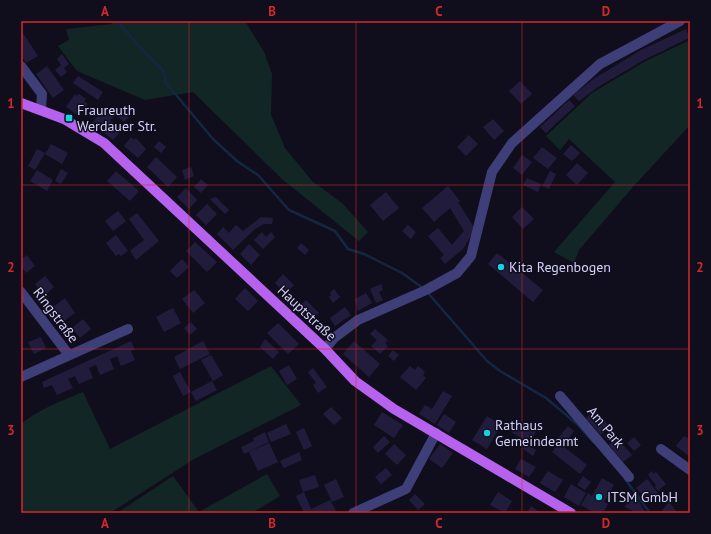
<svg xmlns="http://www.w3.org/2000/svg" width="711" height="534" font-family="'PT Sans',sans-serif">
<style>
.green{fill:#122725}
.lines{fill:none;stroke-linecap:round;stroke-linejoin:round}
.stream{stroke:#132742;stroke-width:2.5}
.building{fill:#221c3c}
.minor{stroke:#3e3e78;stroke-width:10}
.major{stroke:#b662ee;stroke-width:10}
.grid{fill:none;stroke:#d62828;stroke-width:1;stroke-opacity:0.55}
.poi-dot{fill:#18d0de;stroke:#100e1d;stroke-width:1.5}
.labels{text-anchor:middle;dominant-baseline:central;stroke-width:3;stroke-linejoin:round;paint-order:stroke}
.poi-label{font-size:14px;fill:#d3d0fa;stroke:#100e1d;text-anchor:start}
.street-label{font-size:14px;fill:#d3d0fa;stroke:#100e1d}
.neatline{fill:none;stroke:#d62828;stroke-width:1.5}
.grid-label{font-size:13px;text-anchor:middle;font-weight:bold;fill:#d62828}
</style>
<rect width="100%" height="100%" fill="#100e1d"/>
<path class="green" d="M 110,21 L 245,21 L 264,52 L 272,74 L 271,115 L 285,148 L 312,181 L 342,203 L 368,232 L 359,241 L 282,179 L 193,92 L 145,100 L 77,71 L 58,46 L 69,40 L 66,29 L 112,24 Z
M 690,40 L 690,125 L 632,188 L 579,250 L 574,263 L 554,252 L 615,182 L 569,139 L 560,150 L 546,136 L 592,93 L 646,61 Z
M 271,366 L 301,405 L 194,459 L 110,513 L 21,513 L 21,424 C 39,409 61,401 83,392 L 110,449 Z
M 267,474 L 280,496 L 252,513 L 117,513 L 173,476 L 199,512 Z"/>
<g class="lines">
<path class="stream" d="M 117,21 L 149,57 L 163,70 L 166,83 L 213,139 L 237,161 L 258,175 L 289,210 L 335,231 L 348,249 L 364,254 L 402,273 L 423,288
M 428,293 L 487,361 L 500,371 L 546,398 L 577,424 L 593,442
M 625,479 L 650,513"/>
</g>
<path class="building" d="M 686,29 L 689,38 L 644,60 L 598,87 L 579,101 L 573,95 L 595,78 L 641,50 Z
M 21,30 L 38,56 L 26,63 L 21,55 Z
M 62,54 L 69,64 L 64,68 L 67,72 L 61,77 L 55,70 L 61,65 L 57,59 Z
M 47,66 L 64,90 L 53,98 L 36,74 Z
M 78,76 L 103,92 L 98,100 L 73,83 Z
M 520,81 L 532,94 L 521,104 L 509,91 Z
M 75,94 L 77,96 L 79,94 L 86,99 L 84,101 L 88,104 L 79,116 L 66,107 Z
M 569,100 L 575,106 L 546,133 L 540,127 Z
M 115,106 L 129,117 L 124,122 L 116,115 L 110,120 L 122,130 L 113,140 L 92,123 L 104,109 L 108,112 Z
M 493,119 L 504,131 L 494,140 L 483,127 Z
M 469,135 L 478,144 L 466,156 L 457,147 Z
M 131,137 L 134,140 L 136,138 L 146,149 L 138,158 L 124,146 Z
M 159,141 L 166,147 L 161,153 L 154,147 Z
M 51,144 L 68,153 L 62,164 L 45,154 Z
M 571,145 L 580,153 L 572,161 L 563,154 Z
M 542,147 L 557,158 L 548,169 L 533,158 Z
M 37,149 L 45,153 L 35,170 L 28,166 Z
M 522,155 L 532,162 L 522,175 L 513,168 Z
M 156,157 L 177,177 L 168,187 L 147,167 Z
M 577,163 L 588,173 L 577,185 L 566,175 Z
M 191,167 L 194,176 L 185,180 L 182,170 Z
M 61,169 L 68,173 L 61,184 L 55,181 Z
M 37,170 L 53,180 L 47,191 L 30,181 Z
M 116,171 L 139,191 L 130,201 L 107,181 Z
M 550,171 L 556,174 L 549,189 L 542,186 Z
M 527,178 L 541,184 L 538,192 L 523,185 Z
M 201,179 L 208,185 L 201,193 L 194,187 Z
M 448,186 L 460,201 L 458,202 L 475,229 L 463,249 L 445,264 L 440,258 L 444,255 L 428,236 L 438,228 L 452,245 L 464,231 L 450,208 L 434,222 L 422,208 Z
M 186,188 L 197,200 L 189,209 L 177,197 Z
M 386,192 L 399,208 L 383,221 L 370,205 Z
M 216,197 L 229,210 L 225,214 L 210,199 Z
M 207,204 L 217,214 L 206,225 L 196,215 Z
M 522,207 L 534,219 L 523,229 L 512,217 Z
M 118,211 L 126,221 L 113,231 L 105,221 Z
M 137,213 L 159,241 L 136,260 L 130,251 L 144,240 L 129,219 Z
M 261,217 L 273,218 L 272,224 L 264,224 L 255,229 L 233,250 L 217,234 L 223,227 L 229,233 L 236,225 L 243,231 Z
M 408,225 L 416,232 L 411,239 L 402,231 Z
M 262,232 L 266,237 L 271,232 L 275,237 L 263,249 L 254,240 Z
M 116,235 L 128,251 L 121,256 L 119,254 L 116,256 L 106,243 Z
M 195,242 L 217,262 L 207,272 L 186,251 Z
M 301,243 L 309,250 L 305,255 L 297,248 Z
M 249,244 L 260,255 L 251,265 L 240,254 Z
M 497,253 L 543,290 L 533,302 L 488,264 Z
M 27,255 L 35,266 L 26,273 L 21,266 L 21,259 Z
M 182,259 L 189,267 L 177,278 L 170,271 Z
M 283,274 L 294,285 L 286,294 L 275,283 Z
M 45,276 L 54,287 L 44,296 L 35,284 Z
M 381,284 L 383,290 L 379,292 L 383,300 L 376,303 L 370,289 Z
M 245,288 L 258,301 L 248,311 L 235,299 Z
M 334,289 L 340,297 L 333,303 L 329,297 L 331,295 L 330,293 Z
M 194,290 L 205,303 L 193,313 L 182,299 Z
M 366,293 L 372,303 L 358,311 L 355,299 Z
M 65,298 L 75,313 L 64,321 L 53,307 Z
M 306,300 L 319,313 L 310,322 L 297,309 Z
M 345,307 L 351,315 L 335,326 L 330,318 Z
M 173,308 L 181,323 L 164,332 L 156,317 Z
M 83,319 L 91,329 L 80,338 L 72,328 Z
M 191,322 L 197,329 L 190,335 L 184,328 Z
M 278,323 L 299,344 L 288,354 L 267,333 Z
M 375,329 L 388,340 L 385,343 L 388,346 L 380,354 L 371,346 L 377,340 L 370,334 Z
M 41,337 L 46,348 L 34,354 L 28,342 Z
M 265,339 L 279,352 L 273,359 L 260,347 Z
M 131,341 L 135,350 L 131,351 L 135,360 L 121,366 L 117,356 L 110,359 L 114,369 L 100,375 L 96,365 L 89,368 L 93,378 L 79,384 L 75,376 L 68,379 L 73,388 L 57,395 L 52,385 L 44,388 L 42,382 Z
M 203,341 L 210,354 L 180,369 L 174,357 Z
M 354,341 L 380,364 L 369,377 L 343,354 Z
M 393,350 L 399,355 L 394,361 L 388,356 Z
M 211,355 L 223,375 L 213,381 L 201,360 Z
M 289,365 L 297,379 L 287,385 L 279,371 Z
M 410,366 L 415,370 L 418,366 L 425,372 L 423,375 L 426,378 L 416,390 L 400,377 Z
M 313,368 L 327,387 L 318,393 L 313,385 L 316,383 L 308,372 Z
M 180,372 L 191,392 L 183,396 L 173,376 Z
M 212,381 L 217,390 L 196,401 L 191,392 Z
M 443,391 L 452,396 L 435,424 L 419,414 L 425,405 L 432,409 Z
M 331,407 L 342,418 L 334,425 L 323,414 Z
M 595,410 L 610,427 L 601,435 L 586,418 Z
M 382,412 L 403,425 L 394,438 L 374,425 Z
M 444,414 L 456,422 L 449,433 L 437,425 Z
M 487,416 L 501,425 L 487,449 L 472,440 Z
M 518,420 L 536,431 L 530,443 L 511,432 Z
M 286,424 L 291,434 L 271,442 L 267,433 Z
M 568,426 L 574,431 L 563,446 L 587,465 L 580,474 L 552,452 L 558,444 L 555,442 Z
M 304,428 L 312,446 L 304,450 L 296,432 Z
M 612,429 L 616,433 L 608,440 L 604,436 Z
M 265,432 L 269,442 L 244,454 L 241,447 L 254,441 L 253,438 Z
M 690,434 L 690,457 L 676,446 L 684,436 L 687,438 Z
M 384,436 L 390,442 L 378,453 L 373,447 Z
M 634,437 L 641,445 L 634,451 L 627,443 Z
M 617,438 L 632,455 L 623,462 L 609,445 Z
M 269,443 L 278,462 L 258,471 L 249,452 Z
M 394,444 L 406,455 L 397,465 L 385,454 Z
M 440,444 L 453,453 L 442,468 L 429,459 Z
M 526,444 L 536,450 L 533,456 L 523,449 Z
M 299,452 L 302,460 L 284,468 L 280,461 Z
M 521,459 L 536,467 L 529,477 L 515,469 Z
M 386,468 L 392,475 L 381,484 L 375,477 Z
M 548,471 L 563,480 L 555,492 L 540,483 Z
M 651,471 L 654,474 L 656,472 L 666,484 L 658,491 L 655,487 L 656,485 L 648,475 Z
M 315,475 L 319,487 L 303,492 L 299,480 Z
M 583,476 L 591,482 L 585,490 L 577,485 Z
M 602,478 L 614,485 L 604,502 L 608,504 L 603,513 L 594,513 L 581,505 L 588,493 L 592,496 Z
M 336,479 L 344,497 L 332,502 L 324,485 Z
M 647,479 L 658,493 L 647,501 L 636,488 Z
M 571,484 L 586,493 L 579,506 L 564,497 Z
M 304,492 L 311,509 L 330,500 L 336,511 L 332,513 L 304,513 L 296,496 Z
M 498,492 L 512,501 L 505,513 L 490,505 Z
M 415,494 L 425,504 L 418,510 L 409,500 Z
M 631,496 L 638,500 L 646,513 L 631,513 L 633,511 L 625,507 Z
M 669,502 L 676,511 L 673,513 L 660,513 Z
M 531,506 L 541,513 L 527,513 Z"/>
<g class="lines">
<path class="minor" d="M 21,66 L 42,94 L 41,109
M 21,292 L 69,355
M 325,349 L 334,338 L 358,320 L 426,290 L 457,273 L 471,256 L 492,172 L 512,143 L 600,64 L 680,21
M 21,377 L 128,329
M 560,396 L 629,477
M 661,449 L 690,470
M 353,513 L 406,489 L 436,433"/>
<path class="major" d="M 21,103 L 64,119 L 104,143 L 325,349 L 355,381 L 394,409 L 571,513"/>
</g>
<path class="grid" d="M 189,21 L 189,513M 356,21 L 356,513M 522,21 L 522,513M 21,185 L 690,185M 21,349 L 690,349"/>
<g class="poi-dot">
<rect x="65" y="114" width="8" height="8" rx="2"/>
<circle cx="501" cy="267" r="4"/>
<circle cx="487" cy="433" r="4"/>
<circle cx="599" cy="497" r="4"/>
</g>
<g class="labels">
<g class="poi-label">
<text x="77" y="110">Fraureuth<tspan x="77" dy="16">Werdauer Str.</tspan></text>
<text x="509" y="267">Kita Regenbogen</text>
<text x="495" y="425">Rathaus<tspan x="495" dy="16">Gemeindeamt</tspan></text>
<text x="607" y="497">ITSM GmbH</text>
</g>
<g class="street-label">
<text transform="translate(307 313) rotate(43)">Hauptstraße</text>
<text transform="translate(56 315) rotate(53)">Ringstraße</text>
<text transform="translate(606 427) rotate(50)">Am Park</text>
</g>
</g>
<rect width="711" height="534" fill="none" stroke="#100e1d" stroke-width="44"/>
<rect x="22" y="22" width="667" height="490" class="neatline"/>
<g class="grid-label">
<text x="105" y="16">A</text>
<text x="272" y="16">B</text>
<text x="439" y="16">C</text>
<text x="606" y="16">D</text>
<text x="11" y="108">1</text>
<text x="700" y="108">1</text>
<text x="11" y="272">2</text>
<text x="700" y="272">2</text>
<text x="11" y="435">3</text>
<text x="700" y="435">3</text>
<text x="105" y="528">A</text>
<text x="272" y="528">B</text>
<text x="439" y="528">C</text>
<text x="606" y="528">D</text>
</g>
</svg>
